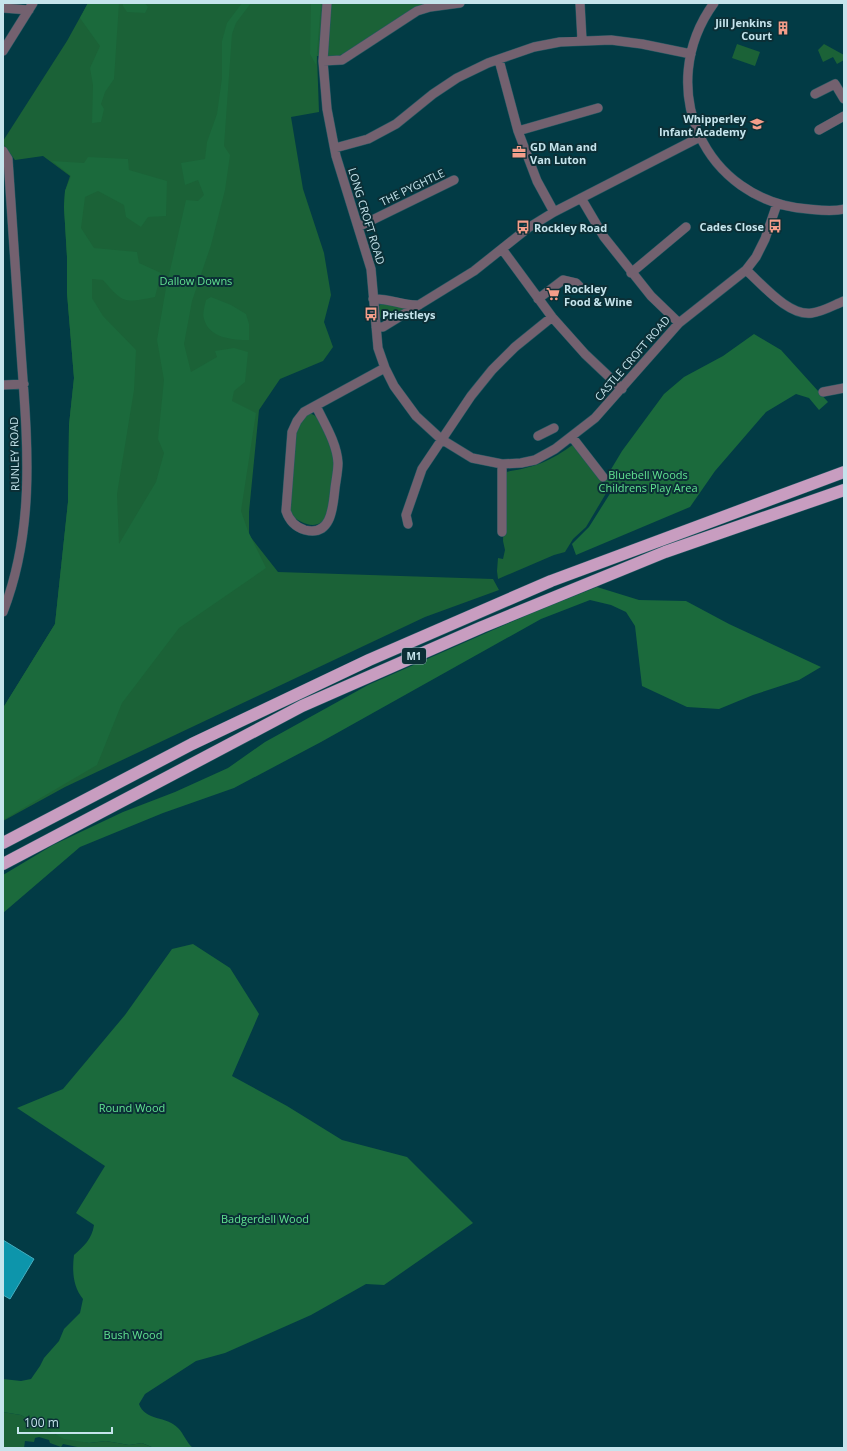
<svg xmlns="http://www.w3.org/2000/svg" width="847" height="1451" font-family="'Open Sans',sans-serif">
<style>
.green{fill:#1b6237}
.forest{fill:#1b6a3c}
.water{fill:#0d95ab;stroke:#44adbe}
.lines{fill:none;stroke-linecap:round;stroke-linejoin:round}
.minor-casing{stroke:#255963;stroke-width:10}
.highway-casing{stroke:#255963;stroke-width:13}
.minor{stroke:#73616f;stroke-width:9}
.highway{stroke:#c89dc0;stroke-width:12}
.labels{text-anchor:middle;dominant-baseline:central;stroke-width:4;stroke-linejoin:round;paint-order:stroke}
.shield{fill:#0b2f36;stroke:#8daeb5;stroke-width:1}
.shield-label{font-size:10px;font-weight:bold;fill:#c5e4ec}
.poi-label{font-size:11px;font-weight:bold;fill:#c5e4ec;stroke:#0b2f36;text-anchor:start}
.street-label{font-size:11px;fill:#c5e4ec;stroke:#0b2f36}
.park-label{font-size:11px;fill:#62e391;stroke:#0b2f36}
</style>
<rect width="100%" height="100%" fill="#023b45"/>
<path class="green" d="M 88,3 L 435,3 L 403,16 L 343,54 L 335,57 L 317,56 L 319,112 L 291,117 L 303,189 L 324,253 L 331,295 L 324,322 L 333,347 L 323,361 L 280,379 L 259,410 L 249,512 L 249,535 L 278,572 L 493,579 L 499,590 L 425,617 L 65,787 L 3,821 L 3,708 L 55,624 L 68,502 L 69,425 L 74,378 L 67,293 L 67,257 L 64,207 L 65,191 L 70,176 L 43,156 L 15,160 L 3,144 L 3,141 L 67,41 Z
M 737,44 L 760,52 L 755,66 L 732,58 Z
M 824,44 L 844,55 L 844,60 L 837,64 L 833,57 L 823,62 L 818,50 Z
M 383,302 L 406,309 L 386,321 L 379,317 L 378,307 Z
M 308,413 C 326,415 334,452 334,467 C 334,478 331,488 330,498 C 330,503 330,509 328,513 C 320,533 301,524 290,514 L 293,440 L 298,425 Z
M 574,444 L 608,490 L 586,527 L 573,539 L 565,552 L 554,555 L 498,579 L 497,571 L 498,558 L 503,559 L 505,550 L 503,541 L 505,472 C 536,467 549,462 574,444 Z
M 3,1412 L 21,1415 L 35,1422 L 55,1434 L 89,1443 L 106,1441 L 129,1445 L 142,1443 L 154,1448 L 82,1448 L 63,1444 L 61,1447 L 50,1443 L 49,1440 L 39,1437 L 35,1438 L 34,1442 L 25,1441 L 24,1448 L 3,1448 Z"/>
<path class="forest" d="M 88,3 L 119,3 L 114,79 L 105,92 L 101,104 L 104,109 L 101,122 L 92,123 L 93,85 L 90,68 L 100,46 L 80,18 Z
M 123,3 L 145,3 L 148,7 L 145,13 L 127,12 L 123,6 Z
M 242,3 L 251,3 L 236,23 L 232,34 L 224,146 L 230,155 L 225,190 L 211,245 L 192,301 L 184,344 L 191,372 L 217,357 L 215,351 L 234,348 L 248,352 L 245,382 L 234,391 L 232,401 L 256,413 L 241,511 L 248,531 L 266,568 L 179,628 L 122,703 L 97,765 L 3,820 L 3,708 L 55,624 L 68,502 L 69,425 L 74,378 L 67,293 L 67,257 L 64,207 L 65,191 L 71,176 L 52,161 L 84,163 L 88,157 L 128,159 L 129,170 L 167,181 L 166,216 L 148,217 L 141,227 L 126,217 L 124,205 L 98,191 L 85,197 L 81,228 L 94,248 L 137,252 L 139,263 L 161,273 L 155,297 C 124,303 124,304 103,280 L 92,279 L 92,298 L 103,316 L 136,350 L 134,390 L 117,494 L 119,544 L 156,482 L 164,453 L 158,439 L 164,380 L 157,340 L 166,288 L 186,200 L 198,201 L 204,195 L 198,180 L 185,185 L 181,163 L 205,159 L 207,142 L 217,114 L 222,78 L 222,41 L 227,23 Z
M 311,3 L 321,3 L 316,65 L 310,54 Z
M 211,297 L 231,305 L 246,314 L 249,324 L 249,340 C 232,340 209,338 204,319 C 202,314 205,305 206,300 Z
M 754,334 L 781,350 L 828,402 L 819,410 L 809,398 L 796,394 L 766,412 L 715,471 L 690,507 L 576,555 L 572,544 L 589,527 L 611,492 L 604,481 L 622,451 L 664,394 L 684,377 L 723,356 Z
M 597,587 L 639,600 L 686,601 L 729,624 L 821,667 L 799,680 L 753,695 L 719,709 L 687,707 L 642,686 L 635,626 L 626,612 L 611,605 L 590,600 L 541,619 L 321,742 L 234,788 L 163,813 L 80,847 L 3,913 L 3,875 L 53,845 L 123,812 L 175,792 L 228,768 L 265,742 L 368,685 L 541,609 Z
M 193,944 L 230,968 L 259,1014 L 232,1076 L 287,1106 L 342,1140 L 407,1157 L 473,1223 L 384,1285 L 366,1284 L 311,1315 L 225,1353 L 196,1361 L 145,1394 L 139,1404 C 145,1421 167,1416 178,1428 C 184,1434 186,1442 193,1448 L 154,1448 L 142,1443 L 129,1445 L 106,1441 L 89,1443 L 64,1439 L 21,1415 L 3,1412 L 3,1379 L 21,1381 L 31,1379 L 40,1366 L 44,1358 L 59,1341 L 64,1329 L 80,1313 L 83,1299 C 73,1287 72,1271 74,1255 C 84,1246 92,1239 94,1225 L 76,1213 L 105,1166 L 17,1108 L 63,1089 L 125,1015 L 172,949 Z"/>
<path class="water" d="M 3,1240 L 34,1259 L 10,1299 L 3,1295 Z"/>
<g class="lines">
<g class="minor-casing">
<path id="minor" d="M 327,3 L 323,61 L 327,109 L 336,156 L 371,269 L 378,348 L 385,368 L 394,386 L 416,416 L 441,439 L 472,458 L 502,464 L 521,463 L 535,460 L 555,449 L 595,418 L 679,323 L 746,270 L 756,257 L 765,239 L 777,204
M 580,3 L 582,40
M 714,3 C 653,87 704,201 808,209 C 819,210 832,212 844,209
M 3,8 L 29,10
M 3,51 L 33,3
M 499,60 L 518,131 L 537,181 L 554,212
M 323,61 L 342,60 L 417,11 L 430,7 L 460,3
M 815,94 L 835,84 L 844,99
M 819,130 L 844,116
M 518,131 L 598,108
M 335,148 L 368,139 L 396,124 L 433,94 L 457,78 L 488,63 L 534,47 L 560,42 L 611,40 L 642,44 L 691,54
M 3,151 L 8,159 C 12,218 16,278 20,337 C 26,430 38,522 3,612
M 581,198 L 604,237 L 651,296 L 679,323
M 358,227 L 454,180
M 502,249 L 552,317 L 585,354 L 622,389
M 746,270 C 762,284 789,317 812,313 C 822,312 834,305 844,301
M 631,273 L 686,227
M 373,299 C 389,298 403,306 419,305
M 538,299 L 563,280 L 576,283 L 580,287
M 376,327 L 383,327 L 474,271 L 528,228 L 554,212 L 700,137
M 3,385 L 24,384
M 823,392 L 844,388
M 316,406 C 324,423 337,443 338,463 C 338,471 336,480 335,488 C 333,506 332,537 305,530 C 295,527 289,520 286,511 L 292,432 L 297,421 L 304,412 L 381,370 L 385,368
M 538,436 L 554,428
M 572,437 L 603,477
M 408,524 L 406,515 L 422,469 L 471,396 L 492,370 L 515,347 L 552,317
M 502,532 L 502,464"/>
</g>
<g class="highway-casing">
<path id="highway" d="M 3,843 L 192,744 L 369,660 L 551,581 L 844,472
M 3,864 L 302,706 L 482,627 L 665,552 L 844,490"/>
</g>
<use href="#minor" class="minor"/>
<use href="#highway" class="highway"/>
</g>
<defs>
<g id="building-bare" transform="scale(1.08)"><path d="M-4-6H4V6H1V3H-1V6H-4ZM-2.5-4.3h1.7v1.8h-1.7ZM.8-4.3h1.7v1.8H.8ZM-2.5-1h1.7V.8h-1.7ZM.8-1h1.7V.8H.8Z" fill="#f49e8a" stroke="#0b2f36" stroke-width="2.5" paint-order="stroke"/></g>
<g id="school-bare" transform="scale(1.08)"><path d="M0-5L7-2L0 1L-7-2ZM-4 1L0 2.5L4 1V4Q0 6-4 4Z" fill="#f49e8a" stroke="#0b2f36" stroke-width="2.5" paint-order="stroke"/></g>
<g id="office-bare" transform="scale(1.08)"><path d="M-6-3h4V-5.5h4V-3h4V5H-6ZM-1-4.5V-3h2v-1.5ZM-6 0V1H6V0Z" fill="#f49e8a" stroke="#0b2f36" stroke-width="2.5" paint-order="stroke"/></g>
<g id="bus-bare" transform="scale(1.08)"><path d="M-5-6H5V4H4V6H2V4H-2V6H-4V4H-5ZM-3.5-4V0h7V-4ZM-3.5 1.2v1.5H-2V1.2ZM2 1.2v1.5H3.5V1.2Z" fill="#f49e8a" stroke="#0b2f36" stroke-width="2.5" paint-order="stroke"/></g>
<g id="supermarket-bare" transform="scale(1.08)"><path d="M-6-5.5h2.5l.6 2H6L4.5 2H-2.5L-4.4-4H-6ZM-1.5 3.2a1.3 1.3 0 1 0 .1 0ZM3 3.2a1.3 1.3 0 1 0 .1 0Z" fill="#f49e8a" stroke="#0b2f36" stroke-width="2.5" paint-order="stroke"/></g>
</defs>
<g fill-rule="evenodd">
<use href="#building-bare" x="783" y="28"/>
<use href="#school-bare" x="757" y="124"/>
<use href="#office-bare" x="519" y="152"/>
<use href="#bus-bare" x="775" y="226"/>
<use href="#bus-bare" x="523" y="227"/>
<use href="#supermarket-bare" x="553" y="294"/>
<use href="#bus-bare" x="371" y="314"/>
</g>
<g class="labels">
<rect class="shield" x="402" y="648" width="24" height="16" rx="3"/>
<g class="shield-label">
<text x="414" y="656">M1</text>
</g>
<g class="poi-label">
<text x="772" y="22" text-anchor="end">Jill Jenkins<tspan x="772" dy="13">Court</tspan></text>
<text x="746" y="118" text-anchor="end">Whipperley<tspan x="746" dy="13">Infant Academy</tspan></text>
<text x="530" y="146">GD Man and<tspan x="530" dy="13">Van Luton</tspan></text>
<text x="764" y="226" text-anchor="end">Cades Close</text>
<text x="534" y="227">Rockley Road</text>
<text x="564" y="288">Rockley<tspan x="564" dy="13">Food &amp; Wine</tspan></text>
<text x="382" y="314">Priestleys</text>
</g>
<g class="street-label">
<text transform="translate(412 187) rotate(-26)">THE PYGHTLE</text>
<text transform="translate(367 216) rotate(73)">LONG CROFT ROAD</text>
<text transform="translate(632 358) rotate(-49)">CASTLE CROFT ROAD</text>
<text transform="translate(14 454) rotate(-91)">RUNLEY ROAD</text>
</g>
<g class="park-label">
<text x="196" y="280">Dallow Downs</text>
<text x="648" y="474">Bluebell Woods<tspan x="648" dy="13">Childrens Play Area</tspan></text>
<text x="132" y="1107">Round Wood</text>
<text x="265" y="1218">Badgerdell Wood</text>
<text x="133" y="1334">Bush Wood</text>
</g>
</g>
<rect width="847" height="1451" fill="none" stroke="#c5e4ec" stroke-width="8"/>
<path d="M18 1427v6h94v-6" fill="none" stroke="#c5e4ec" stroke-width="2"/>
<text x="24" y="1427" font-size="12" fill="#c5e4ec" stroke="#0b2f36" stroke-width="3" paint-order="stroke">100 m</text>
</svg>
